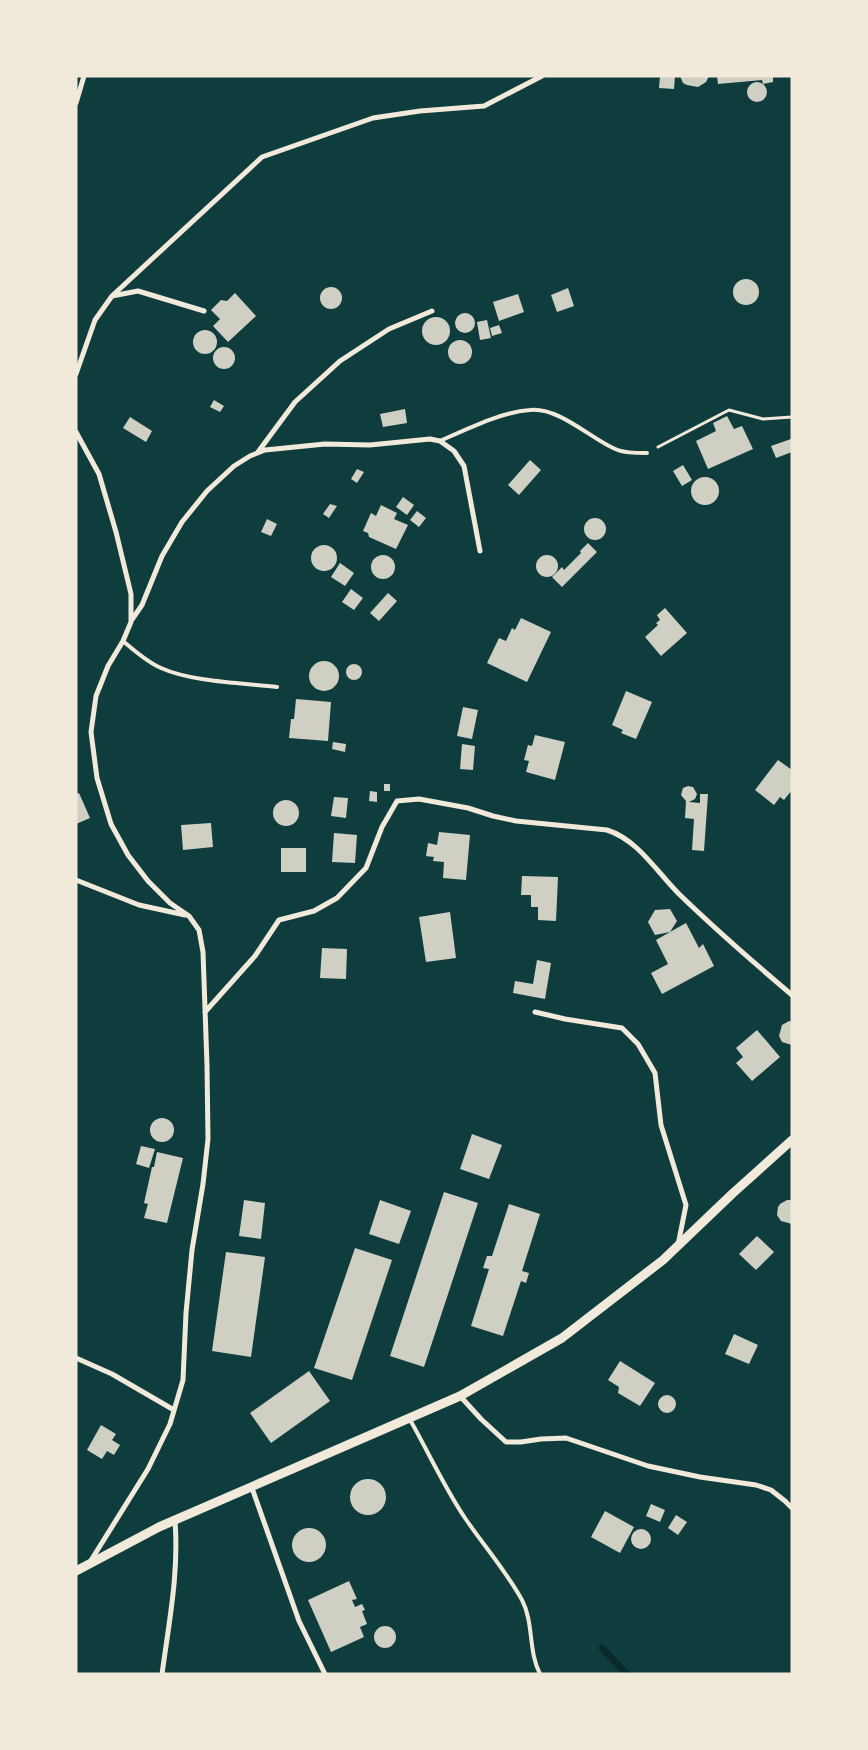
<svg xmlns="http://www.w3.org/2000/svg" width="868" height="1750" font-family="'Space Grotesk',sans-serif">
<style>
.lines{fill:none;stroke-linecap:round;stroke-linejoin:round}
.stream{stroke:#0a2a2b;stroke-width:7}
.building{fill:#cfcfc3}
.path{stroke:#f1e9da;stroke-width:3}
.service{stroke:#f1e9da;stroke-width:4}
.minor{stroke:#f1e9da;stroke-width:5}
.tertiary{stroke:#f1e9da;stroke-width:9}
</style>
<rect width="100%" height="100%" fill="#0f3d3e"/>
<g class="lines">
<path class="stream" d="M 602,1648 L 627,1674"/>
</g>
<path class="building" d="M 660,76 L 675,76 L 674,89 L 659,88 Z
M 680,76 L 709,76 L 706,82 L 698,87 L 687,85 L 683,83 Z
M 717,76 L 773,76 L 773,82 L 763,84 L 762,80 L 718,84 Z
M747 92a10 10 0 1 1 20 0a10 10 0 1 1-20 0Z
M733 292a13 13 0 1 1 26 0a13 13 0 1 1-26 0Z
M320 298a11 11 0 1 1 22 0a11 11 0 1 1-22 0Z
M 568,288 L 574,306 L 557,312 L 551,295 Z
M 235,293 L 256,316 L 228,342 L 213,326 L 220,319 L 211,310 L 221,300 L 227,301 Z
M 518,294 L 524,312 L 499,321 L 493,302 Z
M455 323a10 10 0 1 1 20 0a10 10 0 1 1-20 0Z
M422 331a14 14 0 1 1 28 0a14 14 0 1 1-28 0Z
M 487,320 L 491,338 L 480,340 L 477,322 Z
M 499,325 L 502,333 L 492,336 L 490,328 Z
M193 342a12 12 0 1 1 24 0a12 12 0 1 1-24 0Z
M448 352a12 12 0 1 1 24 0a12 12 0 1 1-24 0Z
M213 358a11 11 0 1 1 22 0a11 11 0 1 1-22 0Z
M 214,400 L 224,406 L 220,412 L 210,407 Z
M 405,409 L 407,423 L 383,427 L 380,414 Z
M 727,416 L 734,429 L 742,426 L 753,449 L 708,469 L 696,441 L 716,431 L 713,423 Z
M 130,417 L 152,431 L 146,442 L 123,428 Z
M 791,439 L 792,452 L 776,458 L 771,446 Z
M 530,460 L 541,470 L 519,495 L 508,485 Z
M 683,465 L 692,480 L 682,486 L 673,471 Z
M 357,469 L 364,472 L 357,483 L 351,479 Z
M691 491a14 14 0 1 1 28 0a14 14 0 1 1-28 0Z
M 403,497 L 414,505 L 407,515 L 396,507 Z
M 330,504 L 337,506 L 329,518 L 323,514 Z
M 381,505 L 397,513 L 394,519 L 408,525 L 396,549 L 369,537 L 368,533 L 363,531 L 371,513 L 376,516 Z
M 417,511 L 426,518 L 419,527 L 410,520 Z
M584 529a11 11 0 1 1 22 0a11 11 0 1 1-22 0Z
M 267,519 L 277,524 L 271,536 L 261,532 Z
M 588,543 L 597,552 L 562,587 L 552,577 L 562,567 L 564,570 L 581,553 L 580,551 Z
M311 558a13 13 0 1 1 26 0a13 13 0 1 1-26 0Z
M371 567a12 12 0 1 1 24 0a12 12 0 1 1-24 0Z
M536 566a11 11 0 1 1 22 0a11 11 0 1 1-22 0Z
M 340,563 L 354,573 L 345,586 L 331,577 Z
M 351,589 L 363,598 L 354,610 L 342,602 Z
M 388,593 L 397,601 L 379,621 L 370,613 Z
M 665,608 L 687,633 L 661,656 L 645,637 L 658,625 L 656,623 L 660,620 L 657,615 Z
M 521,618 L 551,632 L 527,682 L 487,663 L 499,638 L 506,641 L 512,628 L 515,630 Z
M309 676a15 15 0 1 1 30 0a15 15 0 1 1-30 0Z
M346 672a8 8 0 1 1 16 0a8 8 0 1 1-16 0Z
M 626,691 L 652,702 L 636,739 L 621,733 L 623,730 L 612,725 Z
M 296,699 L 331,702 L 328,741 L 289,738 L 291,719 L 294,719 Z
M 463,707 L 478,710 L 472,739 L 457,736 Z
M 535,735 L 565,742 L 555,780 L 526,772 L 529,761 L 524,760 L 528,745 L 532,746 Z
M 333,742 L 346,744 L 345,752 L 332,749 Z
M 462,744 L 475,746 L 473,770 L 460,769 Z
M 778,760 L 792,770 L 792,790 L 784,800 L 780,797 L 774,805 L 755,790 Z
M 384,784 L 390,784 L 390,791 L 384,791 Z
M 688,786 L 693,787 L 697,794 L 695,799 L 689,802 L 700,803 L 700,794 L 708,794 L 704,851 L 692,850 L 694,819 L 685,818 L 686,801 L 681,795 L 683,788 Z
M 370,791 L 377,792 L 377,802 L 369,801 Z
M 79,793 L 90,818 L 76,824 L 76,794 Z
M 334,797 L 348,798 L 346,818 L 331,816 Z
M273 813a13 13 0 1 1 26 0a13 13 0 1 1-26 0Z
M 211,823 L 213,847 L 183,850 L 181,825 Z
M 439,832 L 470,835 L 466,880 L 443,878 L 444,862 L 433,861 L 434,857 L 426,856 L 428,843 L 437,845 Z
M 334,833 L 357,835 L 355,863 L 332,862 Z
M 281,848 L 306,848 L 306,872 L 281,872 Z
M 522,876 L 558,877 L 556,921 L 538,920 L 538,907 L 531,907 L 531,895 L 521,895 Z
M 670,909 L 677,921 L 670,932 L 686,923 L 699,948 L 703,944 L 714,966 L 662,994 L 651,973 L 668,964 L 656,940 L 670,932 L 655,935 L 648,922 L 655,910 Z
M 450,912 L 456,958 L 426,962 L 419,917 Z
M 322,948 L 347,949 L 346,979 L 320,978 Z
M 537,960 L 551,963 L 545,999 L 513,993 L 515,981 L 533,984 Z
M 789,1021 L 792,1022 L 792,1045 L 782,1042 L 779,1036 L 782,1025 Z
M 757,1030 L 780,1057 L 752,1081 L 736,1063 L 743,1057 L 736,1048 Z
M150 1130a12 12 0 1 1 24 0a12 12 0 1 1-24 0Z
M 472,1134 L 502,1145 L 489,1179 L 460,1169 Z
M 141,1146 L 155,1149 L 149,1168 L 136,1164 Z
M 157,1152 L 183,1158 L 167,1223 L 144,1218 L 148,1204 L 144,1203 L 152,1167 L 154,1167 Z
M 444,1192 L 478,1203 L 424,1367 L 390,1356 Z
M 244,1200 L 265,1203 L 261,1239 L 239,1236 Z
M 380,1200 L 411,1211 L 399,1244 L 369,1234 Z
M 787,1200 L 792,1200 L 792,1224 L 781,1221 L 777,1215 L 778,1207 L 780,1204 Z
M 509,1204 L 540,1214 L 522,1271 L 529,1273 L 526,1283 L 521,1281 L 503,1336 L 471,1326 L 489,1269 L 483,1268 L 487,1256 L 492,1256 Z
M 757,1236 L 774,1252 L 756,1270 L 739,1254 Z
M 355,1248 L 392,1260 L 352,1380 L 314,1368 Z
M 226,1252 L 265,1257 L 251,1357 L 212,1351 Z
M 734,1334 L 758,1345 L 749,1364 L 725,1354 Z
M 620,1361 L 655,1383 L 640,1406 L 618,1393 L 619,1387 L 608,1380 Z
M 309,1371 L 330,1401 L 271,1443 L 250,1413 Z
M658 1404a9 9 0 1 1 18 0a9 9 0 1 1-18 0Z
M 101,1425 L 116,1434 L 112,1440 L 120,1445 L 114,1455 L 107,1451 L 102,1459 L 87,1450 Z
M350 1497a18 18 0 1 1 36 0a18 18 0 1 1-36 0Z
M 651,1504 L 665,1510 L 660,1522 L 646,1516 Z
M 605,1511 L 634,1527 L 620,1553 L 591,1537 Z
M 676,1515 L 687,1522 L 678,1535 L 668,1528 Z
M292 1545a17 17 0 1 1 34 0a17 17 0 1 1-34 0Z
M631 1539a10 10 0 1 1 20 0a10 10 0 1 1-20 0Z
M 349,1581 L 357,1599 L 352,1600 L 355,1607 L 362,1604 L 365,1610 L 362,1611 L 367,1624 L 360,1627 L 364,1637 L 331,1652 L 308,1600 Z
M374 1637a11 11 0 1 1 22 0a11 11 0 1 1-22 0Z"/>
<g class="lines">
<path class="path" d="M 658,447 L 729,410 L 763,419 L 792,417"/>
<path class="service" d="M 440,441 C 467,429 501,412 530,410 C 558,407 589,437 613,448 C 623,453 635,453 647,453
M 123,641 C 135,651 147,662 161,668 C 192,682 243,683 277,687
M 409,1418 C 428,1451 444,1487 465,1518 C 484,1546 506,1571 522,1600 C 534,1623 528,1651 540,1674"/>
<path class="minor" d="M 76,103 L 84,76
M 112,296 L 262,157 L 373,118 L 420,111 L 484,106 L 542,76
M 76,374 L 95,320 L 112,296 L 138,291 L 204,311
M 76,432 L 99,474 L 116,532 L 131,594 L 131,622 L 123,641 L 108,666 L 96,696 L 91,732 L 97,778 L 111,824 L 128,855 L 148,881 L 170,903 L 189,916 L 199,930 L 203,952 L 207,1065 L 208,1139 L 203,1184 L 192,1250 L 186,1313 L 183,1380 L 170,1424 L 148,1469 L 90,1562
M 258,452 L 295,402 L 340,361 L 389,329 L 432,311
M 131,621 L 142,605 L 162,556 L 182,522 L 207,491 L 234,466 L 250,456 L 265,450 L 325,444 L 370,445 L 430,439 L 440,441 L 454,451 L 464,466 L 480,551
M 76,880 L 139,905 L 185,915
M 205,1012 L 255,956 L 279,920 L 314,911 L 337,898 L 366,868 L 382,827 L 397,801 L 419,799 L 468,808 L 493,816 L 516,821 L 607,830 C 638,840 656,871 678,893 C 714,928 753,962 792,995
M 535,1012 L 565,1019 L 622,1028 L 638,1044 L 655,1073 L 661,1125 L 686,1205 L 678,1245
M 76,1358 L 112,1374 L 174,1410
M 460,1396 L 481,1419 L 506,1442 L 521,1442 L 541,1439 L 566,1438 L 648,1466 L 700,1477 L 756,1485 L 771,1490 L 785,1501 L 792,1508
M 252,1488 L 299,1621 L 325,1674
M 162,1674 C 169,1622 179,1573 175,1521"/>
<path class="tertiary" d="M 76,1571 L 159,1527 L 460,1396 L 562,1338 L 663,1260 L 732,1194 L 792,1140"/>
</g>
<rect width="868" height="1750" fill="none" stroke="#f1e9da" stroke-width="155"/>
</svg>
